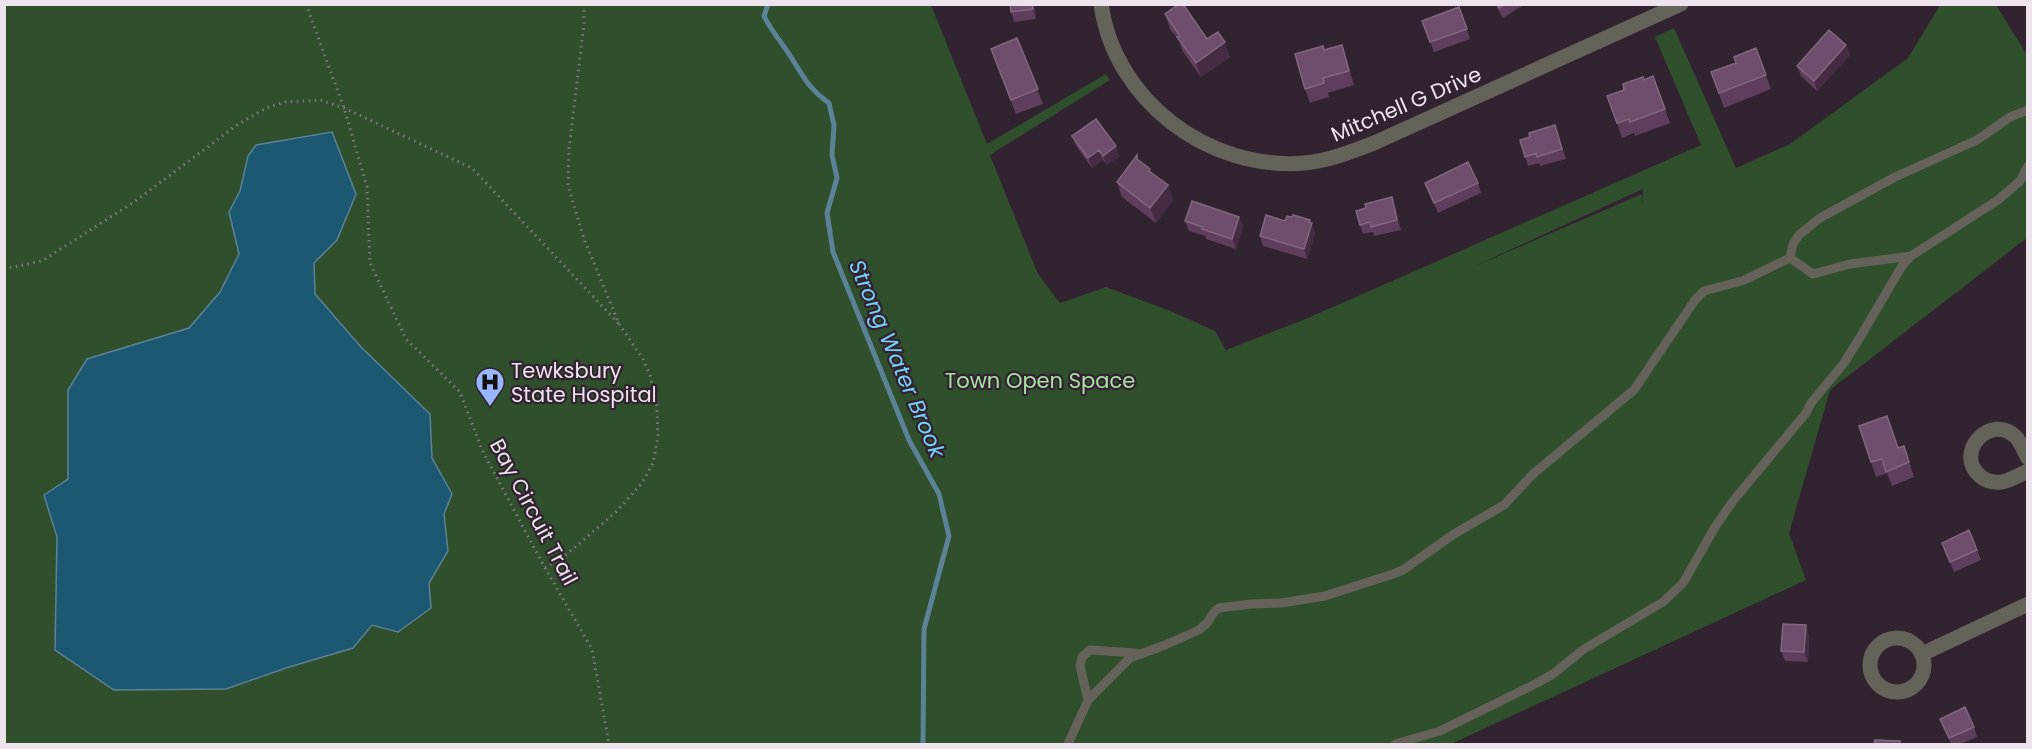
<svg xmlns="http://www.w3.org/2000/svg" width="2032" height="749" font-family="Poppins,sans-serif">
<style>
.green{fill:#304f2c;fill-rule:evenodd}
.water{fill:#1c5871;stroke:#5b8296;stroke-width:1.5}
.lines{fill:none;stroke-linecap:round;stroke-linejoin:round}
.stream{stroke:#5b8296;stroke-width:5}
.path{stroke:#837682;stroke-width:3;stroke-dasharray:1.5 4.5;stroke-linecap:butt}
.lane{stroke:#656259;stroke-width:9}
.street{stroke:#656259;stroke-width:15}
.wall{fill:#5f3d5d}
.shaded-wall{fill:#462b44}
.building{fill:#6e4e6c;stroke:#826680;stroke-width:1.5}
.labels{text-anchor:middle;dominant-baseline:central;stroke-width:4.5;stroke-linejoin:round;paint-order:stroke}
.street-label{font-size:21px;fill:#ede3ec;stroke:#312330}
.poi-label{font-size:21px;fill:#ede3ec;stroke:#312330;text-anchor:start}
.park-label{font-size:21px;fill:#a8e0a1;stroke:#312330}
.water-label{font-size:22px;font-style:italic;fill:#77cff8;stroke:#312330}
</style>
<rect width="100%" height="100%" fill="#312330"/>
<path class="green" d="M 4,5 L 931,5 L 987,144 L 1106,74 L 1110,80 L 990,155 L 1038,274 L 1060,303 L 1106,287 L 1173,312 L 1215,331 L 1226,350 L 1308,318 L 1701,145 L 1655,37 L 1674,28 L 1736,168 L 1790,144 L 1908,58 L 1940,5 L 1996,5 L 2027,55 L 2027,238 L 1830,390 L 1789,533 L 1806,580 L 1451,744 L 5,744 ZM 1643,189 L 1642,208 L 1642,194 L 1468,269 Z"/>
<path class="water" d="M 332,132 L 356,194 L 337,240 L 314,263 L 315,294 L 361,347 L 430,414 L 432,458 L 452,494 L 444,514 L 448,551 L 429,583 L 431,608 L 398,632 L 372,625 L 353,648 L 286,668 L 226,689 L 114,690 L 55,650 L 57,537 L 44,495 L 68,479 L 68,390 L 87,359 L 189,328 L 220,292 L 239,254 L 229,212 L 240,191 L 248,156 L 256,145 Z"/>
<g class="lines">
<path class="stream" d="M 768,4 L 764,16 C 770,28 777,37 785,48 C 801,71 805,86 829,103 L 834,125 L 832,155 L 837,178 L 827,213 L 833,252 L 909,440 L 939,494 L 949,536 L 924,629 L 923,744"/>
<path class="path" d="M 306,4 L 344,108 L 367,187 L 370,263 L 406,339 L 460,392 L 482,450 L 545,568 L 592,649 L 609,744
M 4,269 L 42,261 L 134,202 L 237,125 L 266,108 L 285,102 L 320,100 L 344,108 L 472,168 L 619,324
M 545,568 L 567,554 L 616,512 L 642,483 L 653,463 L 658,436 L 657,407 L 650,375 L 643,359 L 619,324 L 584,239 L 568,185 L 569,149 L 584,23 L 584,4"/>
<path class="lane" d="M 1790,258 L 1813,274 L 1850,264 L 1911,256 L 1998,200 L 2020,181 L 2028,166
M 1088,700 L 1130,658 L 1165,645 L 1199,630 L 1207,623 L 1214,612 L 1219,608 L 1251,604 L 1281,603 L 1325,596 L 1393,574 L 1403,570 L 1454,534 L 1504,505 L 1533,474 L 1634,390 L 1695,300 L 1704,291 L 1742,281 L 1790,258 L 1793,244 L 1799,235 L 1820,218 L 1895,177 L 1977,140 L 2010,117 L 2028,110
M 1068,744 L 1088,700 L 1080,666 L 1082,657 L 1090,650 L 1136,653
M 1395,744 L 1440,731 L 1537,683 L 1553,674 L 1584,649 L 1663,602 L 1683,583 L 1715,527 L 1733,501 L 1806,413 L 1811,403 L 1844,363 L 1859,339 L 1902,266 L 1911,256"/>
<path class="street" d="M 1101,4 C 1114,100 1208,171 1304,163 C 1328,161 1351,152 1374,143 L 1681,4
M 2028,458 C 2024,451 2021,443 2016,437 C 1991,412 1953,453 1980,476 C 1986,481 1994,483 2002,482 C 2011,480 2019,475 2028,471
M1870 665a27 27 0 1 1 54 0a27 27 0 1 1-54 0Z
M 1922,654 L 2028,604"/>
</g>
<path class="wall" d="M 1010,4 L 1040,4 L 1040,6 L 1035,6 L 1036,19 L 1014,22 L 1011,12 Z
M 1495,4 L 1525,4 L 1503,18 Z
M 1459,7 L 1470,39 L 1434,52 L 1422,21 Z
M 1165,14 L 1207,39 L 1230,57 L 1201,77 L 1183,52 L 1179,41 L 1170,29 Z
M 1017,38 L 1043,104 L 1016,114 L 996,63 Z
M 1846,45 L 1850,55 L 1817,91 L 1801,76 L 1797,66 Z
M 1756,48 L 1771,89 L 1724,108 L 1711,72 L 1736,63 Z
M 1325,50 L 1347,60 L 1354,85 L 1328,93 L 1329,97 L 1310,103 L 1305,89 Z
M 1653,76 L 1670,123 L 1635,136 L 1634,133 L 1622,138 L 1617,123 L 1624,90 Z
M 1558,135 L 1566,159 L 1540,166 L 1539,163 L 1528,166 L 1520,140 Z
M 1072,136 L 1120,156 L 1107,165 L 1103,160 L 1092,168 L 1076,146 Z
M 1139,160 L 1152,174 L 1168,185 L 1173,200 L 1156,223 L 1122,197 L 1117,182 Z
M 1425,183 L 1478,183 L 1481,193 L 1438,213 Z
M 1392,197 L 1395,207 L 1401,230 L 1374,236 L 1373,232 L 1363,234 L 1360,225 L 1366,208 Z
M 1239,217 L 1243,227 L 1236,249 L 1206,239 L 1205,236 L 1189,231 L 1185,221 Z
M 1311,223 L 1315,233 L 1307,259 L 1263,246 L 1260,236 Z
M 1904,446 L 1914,477 L 1892,486 L 1887,473 L 1876,477 L 1871,462 L 1898,448 Z
M 1942,543 L 1977,550 L 1981,560 L 1954,572 Z
M 1809,635 L 1808,662 L 1785,661 L 1781,651 Z
M 1940,719 L 1974,727 L 1977,737 L 1960,744 L 1951,744 Z"/>
<path class="shaded-wall" d="M 1032,4 L 1034,4 L 1035,6 L 1036,19 Z
M 1225,42 L 1230,57 L 1201,77 L 1196,63 Z
M 1342,45 L 1347,60 L 1354,85 L 1349,71 Z
M 1846,45 L 1850,55 L 1817,91 L 1814,81 Z
M 1116,146 L 1120,156 L 1107,165 L 1103,156 Z
M 1099,150 L 1103,160 L 1092,168 L 1088,158 Z
M 1168,185 L 1173,200 L 1156,223 L 1150,208 Z
M 1392,197 L 1395,207 L 1401,230 L 1397,220 Z
M 1239,217 L 1243,227 L 1236,249 L 1232,239 Z
M 1310,220 L 1315,233 L 1307,259 L 1304,249 Z
M 1806,625 L 1809,635 L 1808,662 L 1804,652 Z"/>
<path class="building" d="M 1010,4 L 1032,4 L 1033,9 L 1011,12 Z
M 1179,4 L 1183,4 L 1207,39 L 1218,32 L 1225,42 L 1196,63 L 1177,37 L 1180,36 L 1165,14 Z
M 1497,4 L 1505,4 L 1499,8 Z
M 1459,7 L 1467,29 L 1430,42 L 1422,21 Z
M 1829,30 L 1846,45 L 1814,81 L 1797,66 Z
M 1017,38 L 1038,89 L 1011,100 L 991,49 Z
M 1342,45 L 1349,71 L 1323,78 L 1324,83 L 1305,89 L 1295,54 L 1323,46 L 1324,50 Z
M 1756,48 L 1766,75 L 1719,93 L 1711,72 L 1736,63 L 1734,57 Z
M 1653,76 L 1665,109 L 1630,122 L 1629,119 L 1617,123 L 1607,96 L 1624,90 L 1623,84 L 1643,77 L 1644,80 Z
M 1096,119 L 1116,146 L 1103,156 L 1099,150 L 1088,158 L 1072,136 Z
M 1555,125 L 1562,149 L 1537,157 L 1536,153 L 1525,157 L 1520,140 L 1530,137 L 1529,133 Z
M 1137,155 L 1137,159 L 1150,169 L 1149,171 L 1168,185 L 1150,208 L 1117,182 Z
M 1468,162 L 1478,183 L 1434,203 L 1425,183 Z
M 1392,197 L 1397,220 L 1371,227 L 1370,222 L 1360,225 L 1356,211 L 1366,208 L 1365,204 Z
M 1192,201 L 1239,217 L 1232,239 L 1202,229 L 1203,227 L 1185,221 Z
M 1266,215 L 1285,221 L 1287,216 L 1292,217 L 1293,215 L 1310,220 L 1309,222 L 1312,223 L 1304,249 L 1260,236 Z
M 1887,416 L 1898,448 L 1904,446 L 1909,462 L 1886,472 L 1882,459 L 1871,462 L 1859,426 Z
M 1969,530 L 1977,550 L 1950,562 L 1942,543 Z
M 1783,624 L 1806,625 L 1804,652 L 1781,651 Z
M 1965,707 L 1974,727 L 1949,738 L 1940,719 Z
M 1875,740 L 1900,741 L 1900,744 L 1874,744 Z"/>
<defs>
<g id="hospital-pin" transform="scale(1.5)"><path d="M0 17L-7.5 6A9.5 9.5 0 1 1 7.5 6Z" fill="#99b5fd" stroke="#312330"/><path d="M-5-5h3v3.5h4V-5h3V5h-3V1.5h-4V5h-3Z" fill="#111"/></g>
</defs>
<g fill-rule="evenodd">
<use href="#hospital-pin" x="490" y="382"/>
</g>
<g class="labels">
<g class="street-label">
<text transform="translate(1406 104) rotate(-23)">Mitchell G Drive</text>
<text transform="translate(534 512) rotate(62)">Bay Circuit Trail</text>
</g>
<g class="poi-label">
<text x="511" y="370">Tewksbury<tspan x="511" dy="24">State Hospital</tspan></text>
</g>
<g class="park-label">
<text x="1040" y="380">Town Open Space</text>
</g>
<g class="water-label">
<text transform="translate(897 359) rotate(67)">Strong Water Brook</text>
</g>
</g>
<rect width="2032" height="749" fill="none" stroke="#ede3ec" stroke-width="12"/>
</svg>
